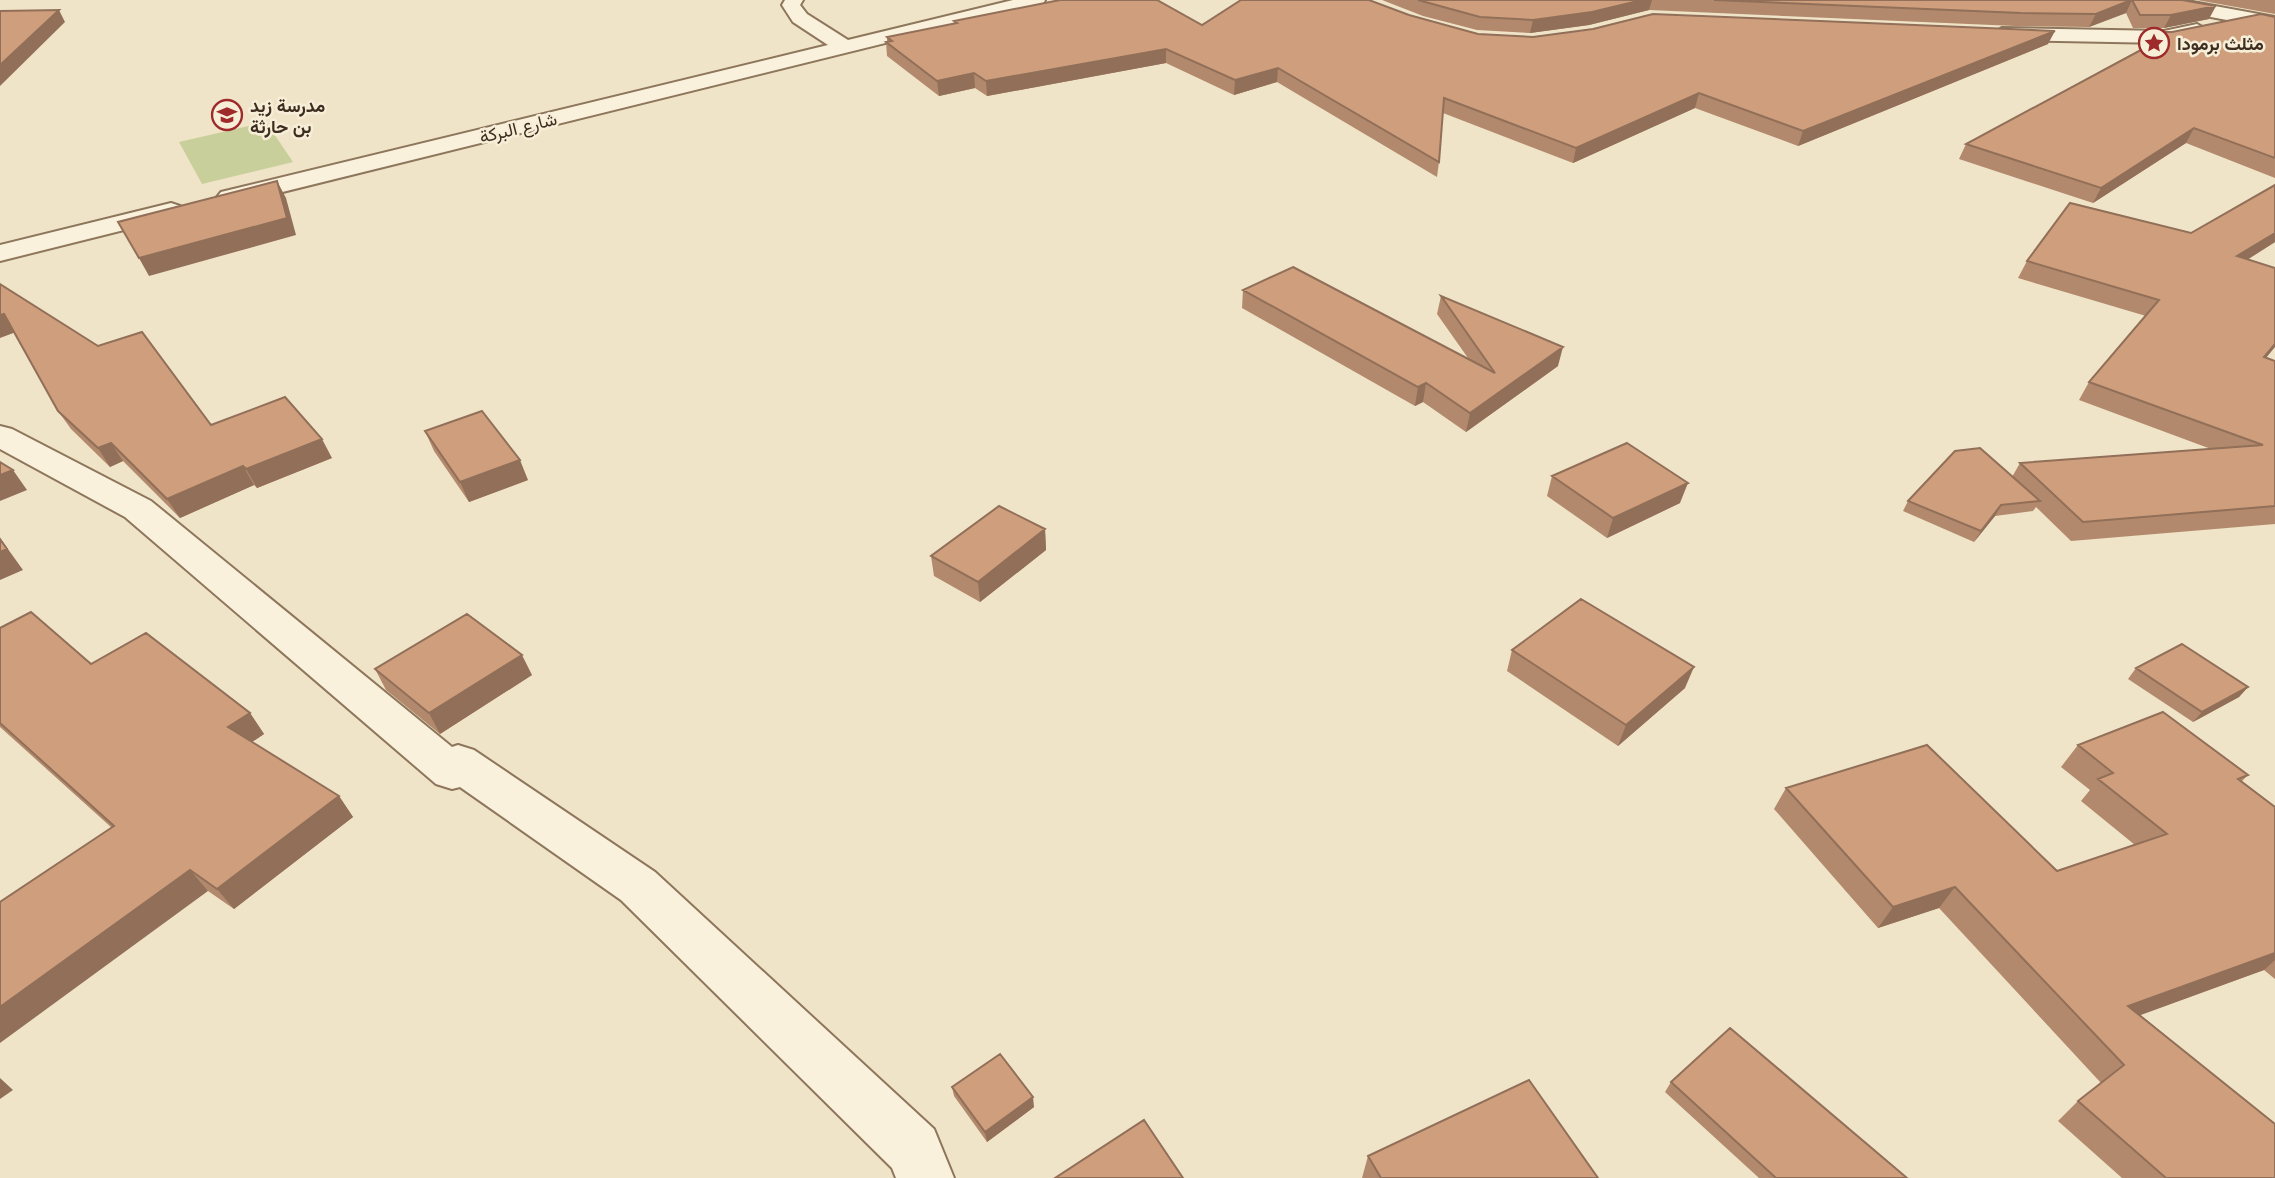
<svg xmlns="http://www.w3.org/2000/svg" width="2275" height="1178" font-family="'Noto Serif',Vazirmatn,serif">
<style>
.green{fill:#c9cf9b}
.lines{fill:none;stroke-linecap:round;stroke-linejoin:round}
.minor-casing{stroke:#8d765c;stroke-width:4}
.tertiary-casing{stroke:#8d765c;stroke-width:4}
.minor{fill:#faf1dc;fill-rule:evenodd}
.tertiary{fill:#faf1dc;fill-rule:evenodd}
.wall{fill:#b2896c}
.shaded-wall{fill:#916f58}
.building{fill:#cf9f7d;stroke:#916f58;stroke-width:2}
.labels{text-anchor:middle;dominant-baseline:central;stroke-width:5;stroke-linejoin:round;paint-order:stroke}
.far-poi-label{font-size:18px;font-weight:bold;fill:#3d2e20;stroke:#f7eed8;text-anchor:start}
.far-street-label{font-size:18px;fill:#3d2e20;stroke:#f7eed8}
</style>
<rect width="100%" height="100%" fill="#f0e4c8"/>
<path class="green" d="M 266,122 L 293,162 L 202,184 L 179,142 Z"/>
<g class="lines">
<g class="minor-casing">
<path id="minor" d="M 785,0 L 803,0 L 800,5 L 807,14 L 848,40 L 1013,0 L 1045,0 L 1043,4 L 230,205 L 221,202 L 217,197 L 221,192 L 828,45 L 793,22 L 782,5 Z
M 2197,24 L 2207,30 L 2204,34 L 2164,43 L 2002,40 L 1992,34 L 2002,28 L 2164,31 Z
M 171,203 L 180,206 L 184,211 L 180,216 L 0,261 L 0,245 Z
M 0,426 L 12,429 L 151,501 L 452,747 L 458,745 L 474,750 L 655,872 L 934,1129 L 954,1178 L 896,1178 L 892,1168 L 621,900 L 460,787 L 452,789 L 436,784 L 125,517 L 0,449 Z"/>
</g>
<g class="tertiary-casing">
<path id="tertiary" d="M 2143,0 L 2182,0 L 2275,17 L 2275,29 L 2152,6 Z"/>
</g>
<use href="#minor" class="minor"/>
<use href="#tertiary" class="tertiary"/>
</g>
<path class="wall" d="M 1382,0 L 2182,0 L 2209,19 L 2164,28 L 2133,28 L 2126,13 L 2089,27 L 2015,26 L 1649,10 L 1589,25 L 1530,33 L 1477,30 L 1423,16 Z
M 2197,0 L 2275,0 L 2275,14 Z
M 1409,15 L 1478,34 L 1533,37 L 2048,44 L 1798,146 L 1695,108 L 1573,163 L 1443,113 L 1439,162 L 1437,177 L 1277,82 L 1234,95 L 1166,63 L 987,96 L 975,88 L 939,96 L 887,56 L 886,42 L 887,42 L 887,37 L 954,24 L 954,21 L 1202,25 Z
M 2275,17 L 2275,178 L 2186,143 L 2093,203 L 1959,159 L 1966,144 L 2143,48 L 2141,45 L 2148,32 L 2172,32 Z
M 2275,185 L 2275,242 L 2247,260 L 2266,358 L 2275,361 L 2275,524 L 2071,541 L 2036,507 L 2033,511 L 1995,516 L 1974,542 L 1903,511 L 1908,501 L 2012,477 L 2020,463 L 2211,449 L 2079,400 L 2089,382 L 2146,316 L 2018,278 L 2027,261 L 2191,233 Z
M 0,284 L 211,425 L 332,458 L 257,488 L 254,485 L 180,518 L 123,461 L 110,467 L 71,429 L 58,411 Z
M 1243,290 L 1468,358 L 1437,314 L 1441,296 L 1558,366 L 1466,432 L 1423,402 L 1415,406 L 1242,308 Z
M 425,431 L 528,480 L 469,502 L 434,451 Z
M 1552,476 L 1680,503 L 1607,538 L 1547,496 Z
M 1045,529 L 1046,550 L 980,602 L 934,576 L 931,556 Z
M 0,628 L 91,664 L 250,713 L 264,734 L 252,742 L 339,796 L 353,817 L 234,909 L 208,891 L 112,828 L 0,727 Z
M 1512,650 L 1685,688 L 1618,746 L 1507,671 Z
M 2136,668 L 2248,687 L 2239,697 L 2193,722 L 2128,679 Z
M 375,669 L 532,675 L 440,734 L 386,690 Z
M 2078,745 L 2248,775 L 2242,781 L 2275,807 L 2275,979 L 2264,970 L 2139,1015 L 2275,1178 L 2122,1178 L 2058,1121 L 2078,1101 L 2101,1083 L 1939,908 L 1878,928 L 1774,809 L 1786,788 L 2057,871 L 2135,845 L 2081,801 L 2090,790 L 2061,767 Z
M 1671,1082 L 1907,1178 L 1759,1178 L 1665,1092 Z
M 952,1087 L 1034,1107 L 987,1142 L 954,1096 Z
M 1368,1156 L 1598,1178 L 1362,1178 Z"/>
<path class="shaded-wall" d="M 1642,0 L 1652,0 L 1649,10 L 1589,25 L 1530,33 L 1533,20 Z
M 2132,0 L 2126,13 L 2089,27 L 2096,14 Z
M 2216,6 L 2209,19 L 2164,28 L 2171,15 Z
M 59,10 L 65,22 L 0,86 L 0,65 Z
M 2055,31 L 2048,44 L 1798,146 L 1803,131 Z
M 1166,49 L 1166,63 L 987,96 L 986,81 Z
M 1278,68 L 1277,82 L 1234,95 L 1235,80 Z
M 974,73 L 975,88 L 939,96 L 937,81 Z
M 1699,93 L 1695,108 L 1573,163 L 1576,148 Z
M 2194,128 L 2186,143 L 2093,203 L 2101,188 Z
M 277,181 L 286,198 L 296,235 L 149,276 L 139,258 Z
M 2275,233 L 2275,242 L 2226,273 L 2237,256 Z
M 4,314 L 16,332 L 0,338 L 0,315 Z
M 2275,344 L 2275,347 L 2252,375 L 2264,357 Z
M 1563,347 L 1558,366 L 1466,432 L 1470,413 Z
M 1426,383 L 1423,402 L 1415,406 L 1418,387 Z
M 322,439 L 332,458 L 257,488 L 246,469 Z
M 111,443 L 123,461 L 110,467 L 98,448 Z
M 520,460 L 528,480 L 469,502 L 460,482 Z
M 243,466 L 254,485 L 180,518 L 167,499 Z
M 13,470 L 27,490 L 0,501 L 0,475 Z
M 1688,483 L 1680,503 L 1607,538 L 1613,518 Z
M 2001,505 L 1995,516 L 1974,542 L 1981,531 Z
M 1045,529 L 1046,550 L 980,602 L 978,582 Z
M 0,538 L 23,570 L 0,580 Z
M 522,655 L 532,675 L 440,734 L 429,713 Z
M 1694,667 L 1685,688 L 1618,746 L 1626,725 Z
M 2248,687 L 2239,697 L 2193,722 L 2202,712 Z
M 250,713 L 264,734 L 243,748 L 228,727 Z
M 339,796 L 353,817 L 234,909 L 217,889 Z
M 190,870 L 208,891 L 0,1043 L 0,1007 Z
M 1955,887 L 1939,908 L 1878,928 L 1893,907 Z
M 2275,953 L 2275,960 L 2264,970 L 2108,1027 L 2128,1006 Z
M 0,1078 L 13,1090 L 0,1099 Z
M 1033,1097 L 1034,1107 L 987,1142 L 985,1132 Z"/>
<path class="building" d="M 1060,0 L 1157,0 L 1202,25 L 1241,0 L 1369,0 L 1409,15 L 1478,34 L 1533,37 L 1593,29 L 1653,14 L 2055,31 L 1803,131 L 1699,93 L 1576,148 L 1444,98 L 1439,162 L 1278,68 L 1235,80 L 1166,49 L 986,81 L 974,73 L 937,81 L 886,42 L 892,41 L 887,37 L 957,23 L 954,21 Z
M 1418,0 L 1642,0 L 1592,12 L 1533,20 L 1480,17 Z
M 1714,0 L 2131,0 L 2096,14 L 2021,13 Z
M 2132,0 L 2182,0 L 2216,6 L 2171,15 L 2140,15 Z
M 59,10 L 0,65 L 0,11 Z
M 2261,14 L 2275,17 L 2275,158 L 2194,128 L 2101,188 L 1966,144 L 2154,43 L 2148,32 L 2172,32 Z
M 277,181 L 287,218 L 139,258 L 118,222 Z
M 2275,185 L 2275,233 L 2237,256 L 2275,268 L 2275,344 L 2264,357 L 2275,361 L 2275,506 L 2083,522 L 2020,463 L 2263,445 L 2089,382 L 2159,300 L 2027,261 L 2070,203 L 2191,233 Z
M 1293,267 L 1495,373 L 1441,296 L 1563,347 L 1470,413 L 1426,383 L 1418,387 L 1243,290 Z
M 0,284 L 98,346 L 142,332 L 211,425 L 285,397 L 322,439 L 246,469 L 243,466 L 167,499 L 111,443 L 98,448 L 58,411 L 4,314 L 0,315 Z
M 482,411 L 520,460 L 460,482 L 425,431 Z
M 1627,443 L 1688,483 L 1613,518 L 1552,476 Z
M 1980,448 L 2040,501 L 2001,505 L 1981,531 L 1908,501 L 1955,451 Z
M 0,462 L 13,470 L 0,475 Z
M 999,506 L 1045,529 L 978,582 L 931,556 Z
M 0,539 L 7,549 L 0,552 Z
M 1581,599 L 1694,667 L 1626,725 L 1512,650 Z
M 31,612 L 91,664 L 146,633 L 250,713 L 228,727 L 339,796 L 217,889 L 190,870 L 0,1007 L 0,902 L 114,826 L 0,723 L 0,628 Z
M 467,614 L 522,655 L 429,713 L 375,669 Z
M 2182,644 L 2248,687 L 2202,712 L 2136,668 Z
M 2163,712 L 2248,775 L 2238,779 L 2275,807 L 2275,953 L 2128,1006 L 2275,1124 L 2275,1178 L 2166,1178 L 2078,1101 L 2124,1065 L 1955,887 L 1893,907 L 1786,788 L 1927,745 L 2057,871 L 2167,834 L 2098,779 L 2113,773 L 2078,745 Z
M 1730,1028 L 1907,1178 L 1776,1178 L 1671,1082 Z
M 1000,1054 L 1033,1097 L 985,1132 L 952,1087 Z
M 1529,1080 L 1598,1178 L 1381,1178 L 1368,1156 Z
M 1144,1120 L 1183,1178 L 1055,1178 Z"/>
<defs>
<g id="sight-ring" transform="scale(1.575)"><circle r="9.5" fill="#f7eed8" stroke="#9e2a2b" stroke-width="1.5"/><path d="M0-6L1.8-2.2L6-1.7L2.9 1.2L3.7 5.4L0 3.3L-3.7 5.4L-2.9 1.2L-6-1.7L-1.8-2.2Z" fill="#9e2a2b"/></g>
<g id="school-ring" transform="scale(1.575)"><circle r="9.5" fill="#f7eed8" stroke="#9e2a2b" stroke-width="1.5"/><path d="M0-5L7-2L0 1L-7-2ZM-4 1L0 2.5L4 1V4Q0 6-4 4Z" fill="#9e2a2b"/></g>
</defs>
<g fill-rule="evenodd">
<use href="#sight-ring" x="2154" y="43"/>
<use href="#school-ring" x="227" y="115"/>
</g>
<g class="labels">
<g class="far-poi-label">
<text x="2177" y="43">مثلث برمودا</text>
<text x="250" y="105">مدرسة زيد<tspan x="250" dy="21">بن حارثة</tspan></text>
</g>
<g class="far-street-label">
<text transform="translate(518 127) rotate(-14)">شارع البركة</text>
</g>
</g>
</svg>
